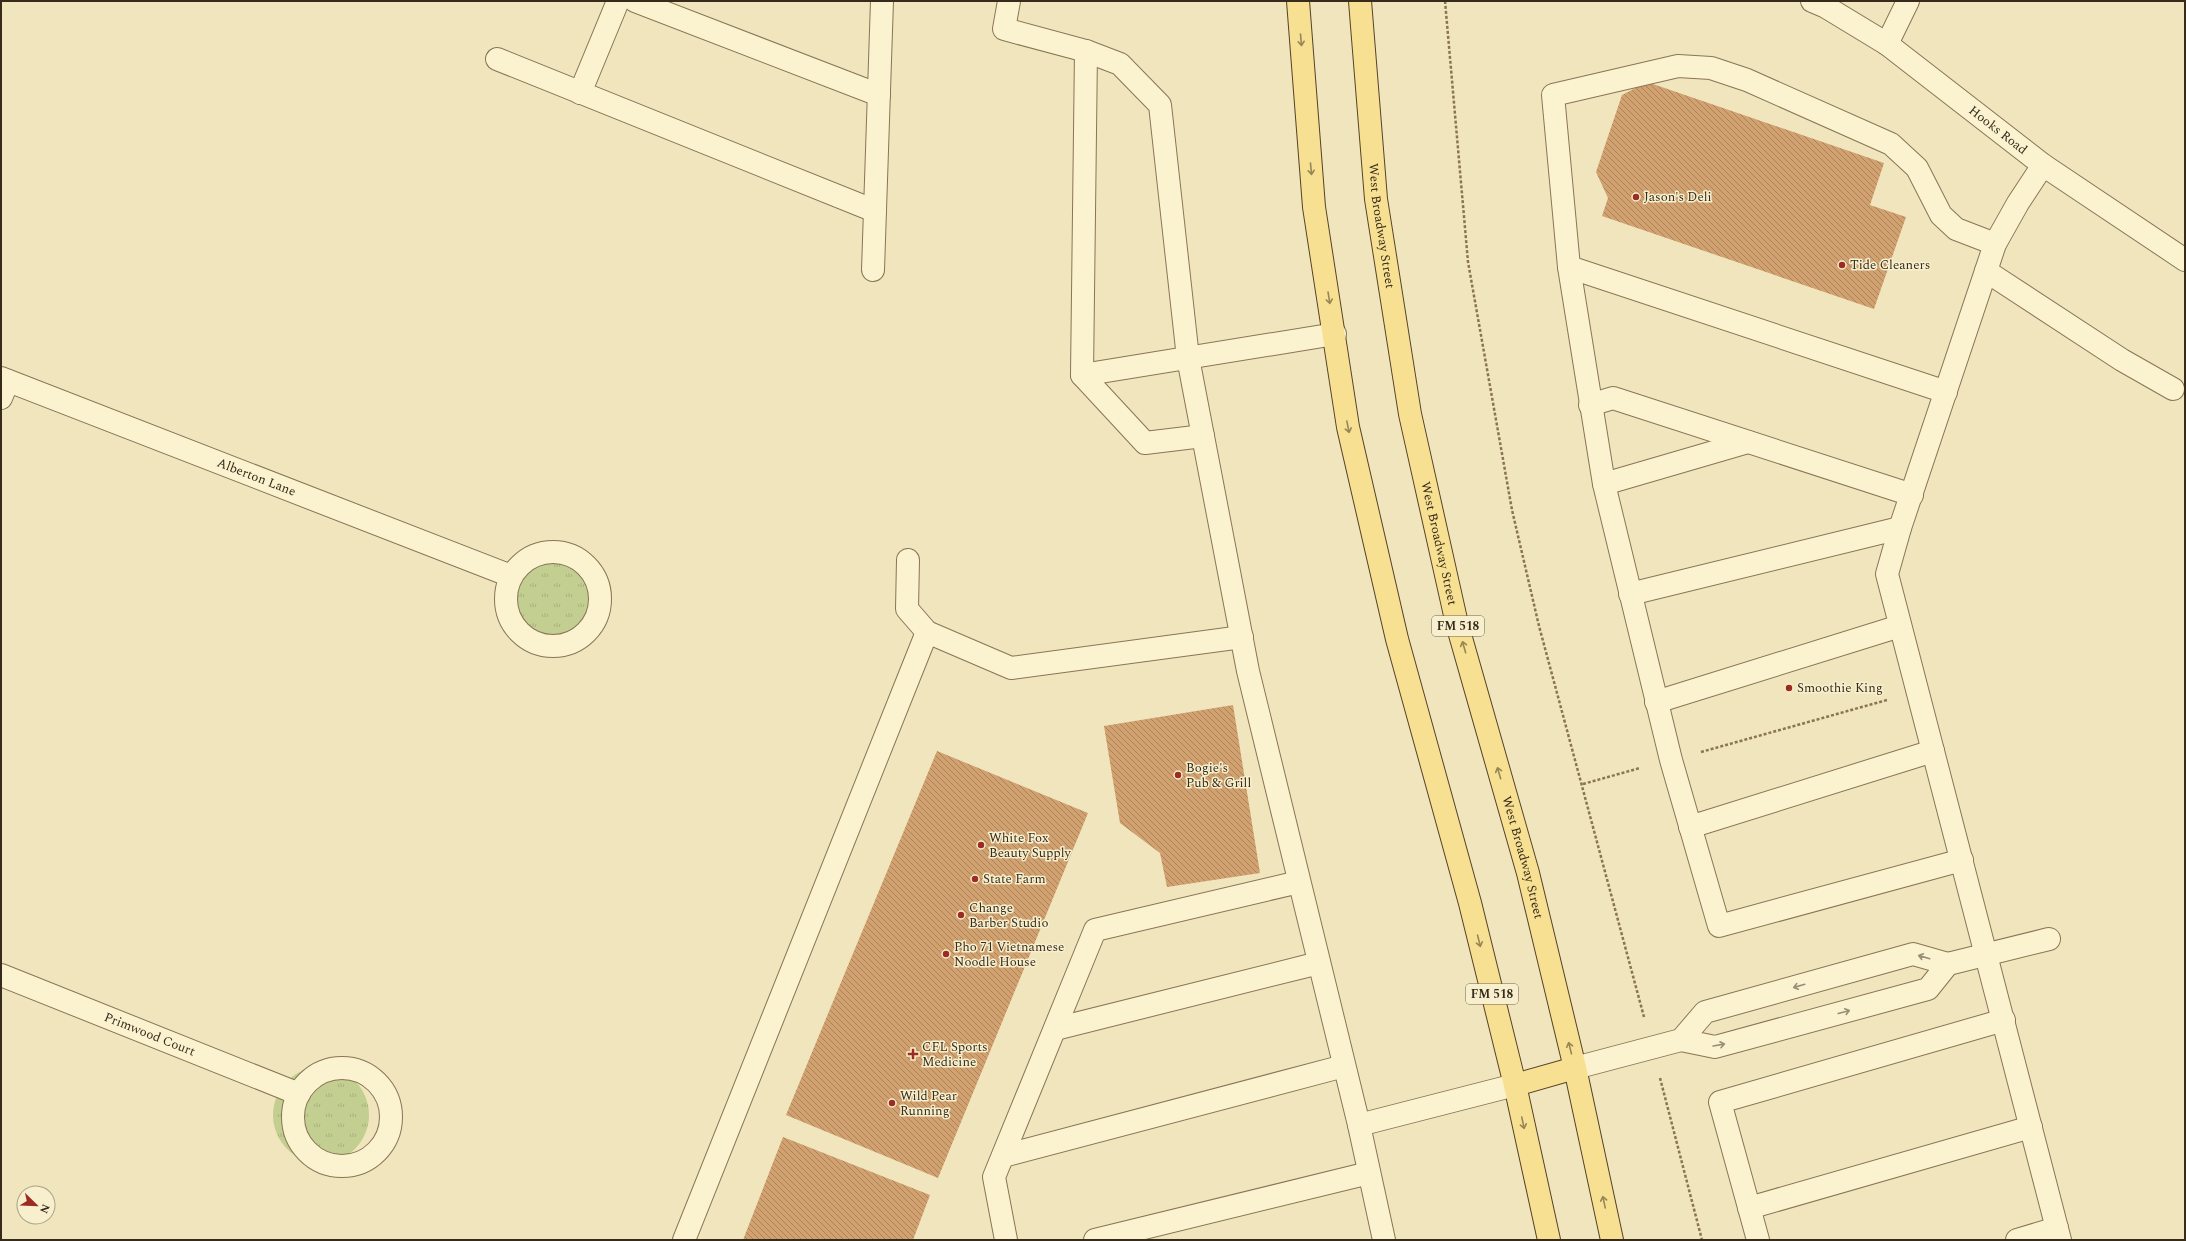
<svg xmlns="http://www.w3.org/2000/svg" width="2186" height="1241" font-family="Spectral,serif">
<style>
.grass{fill:url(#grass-tufts)}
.building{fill:url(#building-back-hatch)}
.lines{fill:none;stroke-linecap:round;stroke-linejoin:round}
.minor-casing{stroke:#897555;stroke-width:24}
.major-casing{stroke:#56422a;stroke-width:24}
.path{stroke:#897555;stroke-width:2.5;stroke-dasharray:3 2;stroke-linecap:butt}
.minor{stroke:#fbf2d0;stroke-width:22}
.major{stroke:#f7e091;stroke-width:22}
.oneway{stroke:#978656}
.oneway2{stroke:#998e76}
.poi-dot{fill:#9c2b21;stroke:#f7efcd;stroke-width:1.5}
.labels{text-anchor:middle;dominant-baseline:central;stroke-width:3;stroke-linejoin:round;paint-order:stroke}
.shield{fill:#f7efcd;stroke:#716650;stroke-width:1}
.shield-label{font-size:12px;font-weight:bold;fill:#372b1b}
.street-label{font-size:13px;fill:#372b1b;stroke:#f7efcd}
.poi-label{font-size:13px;fill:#372b1b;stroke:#f7efcd;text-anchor:start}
</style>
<defs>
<pattern id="grass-tufts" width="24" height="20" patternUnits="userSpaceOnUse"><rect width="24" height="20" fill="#c2cf90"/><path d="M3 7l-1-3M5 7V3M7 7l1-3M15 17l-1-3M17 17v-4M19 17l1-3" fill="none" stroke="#a7b27c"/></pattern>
<pattern id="building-back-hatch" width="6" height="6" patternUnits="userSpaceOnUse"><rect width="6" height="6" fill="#d1a170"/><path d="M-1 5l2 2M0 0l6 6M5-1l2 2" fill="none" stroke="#aa835b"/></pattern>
</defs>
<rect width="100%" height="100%" fill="#f0e5bd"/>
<path class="grass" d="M516 596a48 48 0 1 1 96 0a48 48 0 1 1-96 0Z
M273 1115a48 48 0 1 1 96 0a48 48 0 1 1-96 0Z"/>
<path class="building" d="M 1647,82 L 1884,163 L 1870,205 L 1906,217 L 1874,309 L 1602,216 L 1608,198 L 1596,172 L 1622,95 Z
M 1233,705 L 1260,873 L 1167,887 L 1160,853 L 1120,823 L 1104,726 Z
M 937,751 L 1088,813 L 938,1178 L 786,1115 Z
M 783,1137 L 930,1195 L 913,1240 L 743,1240 Z"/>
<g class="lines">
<g class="minor-casing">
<g id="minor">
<path d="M 635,1 L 879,95"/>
<path d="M 1009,1 L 1004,29 L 1086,51 L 1120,64 L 1160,105 L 1188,358 L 1248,671 L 1359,1125 L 1384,1240"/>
<path id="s1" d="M 1812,1 L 1826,7 L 1887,44 L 2043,165 L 2185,260"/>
<path d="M 1887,44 L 1908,1"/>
<path d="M 1086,51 L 1082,375 L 1145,443 L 1203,436"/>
<path d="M 497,59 L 875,211"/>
<path d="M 580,93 L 618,1"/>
<path d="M 2043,165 L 2018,203 L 1995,244 L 1900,528 L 1887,574 L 2060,1240"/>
<path d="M 1569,267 L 1946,392"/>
<path d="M 873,270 L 882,1"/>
<path d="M 1986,271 L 2122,360 L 2173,389"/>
<path d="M 1082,375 L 1335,334"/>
<path id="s2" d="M 1,378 L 511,576"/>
<path d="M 1,398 L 8,381"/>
<path d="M 1590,405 L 1613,398 L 1912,495"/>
<path d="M 1604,484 L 1748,442"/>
<circle cx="553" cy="599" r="47"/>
<path d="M 908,560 L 907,609 L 927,632 L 1011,668 L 1242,637"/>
<path d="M 1630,594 L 1900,528"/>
<path d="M 1656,702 L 1900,626"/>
<path d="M 1690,827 L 1933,751"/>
<path d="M 1962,860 L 1719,926 L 1671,760 L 1604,484 L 1569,267 L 1553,95 L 1678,66 L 1711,68 L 1747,80 L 1891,144 L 1917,168 L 1941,215 L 1956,229 L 1995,244"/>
<path d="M 1948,964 L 2049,939"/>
<path id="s3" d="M 1,975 L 299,1094"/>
<path d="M 1055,1029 L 1319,963"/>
<circle cx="342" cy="1117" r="49"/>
<path d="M 1575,1068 L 1681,1040 L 1715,1047 L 1928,989 L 1948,964 L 1913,954 L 1705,1012 L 1681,1040"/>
<path d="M 1359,1125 L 1515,1085"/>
<path d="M 1003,1156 L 1344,1066"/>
<path d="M 1749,1208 L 2031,1127"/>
<path d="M 684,1240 L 927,632"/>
<path d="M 1006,1240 L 994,1177 L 1095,930 L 1299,882"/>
<path d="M 1095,1240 L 1369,1173"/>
<path d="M 1758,1240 L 1720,1102 L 2004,1020"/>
<path d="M 2017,1240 L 2057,1228"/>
</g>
</g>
<g class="major-casing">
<g id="major">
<path d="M 1298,1 L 1314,207 L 1348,427 L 1397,639 L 1470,903 L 1515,1085 L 1549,1240"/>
<path id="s4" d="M 1360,1 L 1376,199 L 1410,414 L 1457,624 L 1528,873 L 1575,1068 L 1612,1240"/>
<path d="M 1515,1085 L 1575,1068"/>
</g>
</g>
<path class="path" d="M 1445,1 L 1468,262 L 1512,510 L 1539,626 L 1644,1017
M 1701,752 L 1887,700
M 1583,784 L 1640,768
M 1660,1078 L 1702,1240"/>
<use href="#minor" class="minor"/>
<use href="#major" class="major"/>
</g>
<defs><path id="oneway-shaft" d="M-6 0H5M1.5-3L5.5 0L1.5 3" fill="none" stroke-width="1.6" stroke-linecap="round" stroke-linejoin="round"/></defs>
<g class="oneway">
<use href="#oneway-shaft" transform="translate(1301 40) rotate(85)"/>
<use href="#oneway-shaft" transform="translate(1311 169) rotate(85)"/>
<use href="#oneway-shaft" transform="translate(1329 298) rotate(81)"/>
<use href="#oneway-shaft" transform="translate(1348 427) rotate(79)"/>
<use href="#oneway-shaft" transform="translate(1464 647) rotate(-106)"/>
<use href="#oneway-shaft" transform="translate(1499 773) rotate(-106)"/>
<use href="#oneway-shaft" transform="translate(1479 941) rotate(76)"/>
<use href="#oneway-shaft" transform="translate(1570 1048) rotate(-104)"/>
<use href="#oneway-shaft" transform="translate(1523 1123) rotate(78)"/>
<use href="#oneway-shaft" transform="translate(1604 1202) rotate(-102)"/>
</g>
<g class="oneway2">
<use href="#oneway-shaft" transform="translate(1924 957) rotate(-164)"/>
<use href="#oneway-shaft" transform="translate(1799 986) rotate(164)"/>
<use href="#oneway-shaft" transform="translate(1844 1012) rotate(-15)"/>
<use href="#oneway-shaft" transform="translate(1719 1045) rotate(-10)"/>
</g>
<g class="poi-dot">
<circle cx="1636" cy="197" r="4"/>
<circle cx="1842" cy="265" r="4"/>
<circle cx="1789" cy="688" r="4"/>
<circle cx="1178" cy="775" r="4"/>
<circle cx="981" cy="845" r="4"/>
<circle cx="975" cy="879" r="4"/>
<circle cx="961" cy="915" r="4"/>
<circle cx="946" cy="954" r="4"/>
<path d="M911 1048h4v4h4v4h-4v4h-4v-4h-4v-4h4z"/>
<circle cx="892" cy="1103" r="4"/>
</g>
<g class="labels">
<g class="shield">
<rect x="1432" y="616" width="52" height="20" rx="3"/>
<rect x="1466" y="984" width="52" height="20" rx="3"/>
</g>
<g class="shield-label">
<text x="1458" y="626">FM 518</text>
<text x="1492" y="994">FM 518</text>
</g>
<g class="street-label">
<text stroke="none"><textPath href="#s1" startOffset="227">Hooks Road</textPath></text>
<text stroke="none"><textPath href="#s4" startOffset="226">West Broadway Street</textPath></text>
<text stroke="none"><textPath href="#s2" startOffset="274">Alberton Lane</textPath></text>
<text stroke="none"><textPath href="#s4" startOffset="549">West Broadway Street</textPath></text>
<text stroke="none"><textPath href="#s4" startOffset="874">West Broadway Street</textPath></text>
<text stroke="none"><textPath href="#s3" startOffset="160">Primwood Court</textPath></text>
</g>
<g class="poi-label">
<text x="1644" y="197">Jason's Deli</text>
<text x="1850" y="265">Tide Cleaners</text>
<text x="1797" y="688">Smoothie King</text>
<text x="1186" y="768">Bogie's<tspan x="1186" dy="15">Pub &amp; Grill</tspan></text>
<text x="989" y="838">White Fox<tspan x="989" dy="15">Beauty Supply</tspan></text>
<text x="983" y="879">State Farm</text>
<text x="969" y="908">Change<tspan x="969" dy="15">Barber Studio</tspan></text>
<text x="954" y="947">Pho 71 Vietnamese<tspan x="954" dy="15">Noodle House</tspan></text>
<text x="922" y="1047">CFL Sports<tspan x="922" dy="15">Medicine</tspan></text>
<text x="900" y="1096">Wild Pear<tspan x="900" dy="15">Running</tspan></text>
</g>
</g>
<rect width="2186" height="1241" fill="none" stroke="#372b1b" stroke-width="4"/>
<g transform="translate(36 1205) rotate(113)"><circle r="19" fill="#f7efcd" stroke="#aaa186"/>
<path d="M0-3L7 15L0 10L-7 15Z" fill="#9c2b21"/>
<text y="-6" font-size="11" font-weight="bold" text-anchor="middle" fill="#372b1b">N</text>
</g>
</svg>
